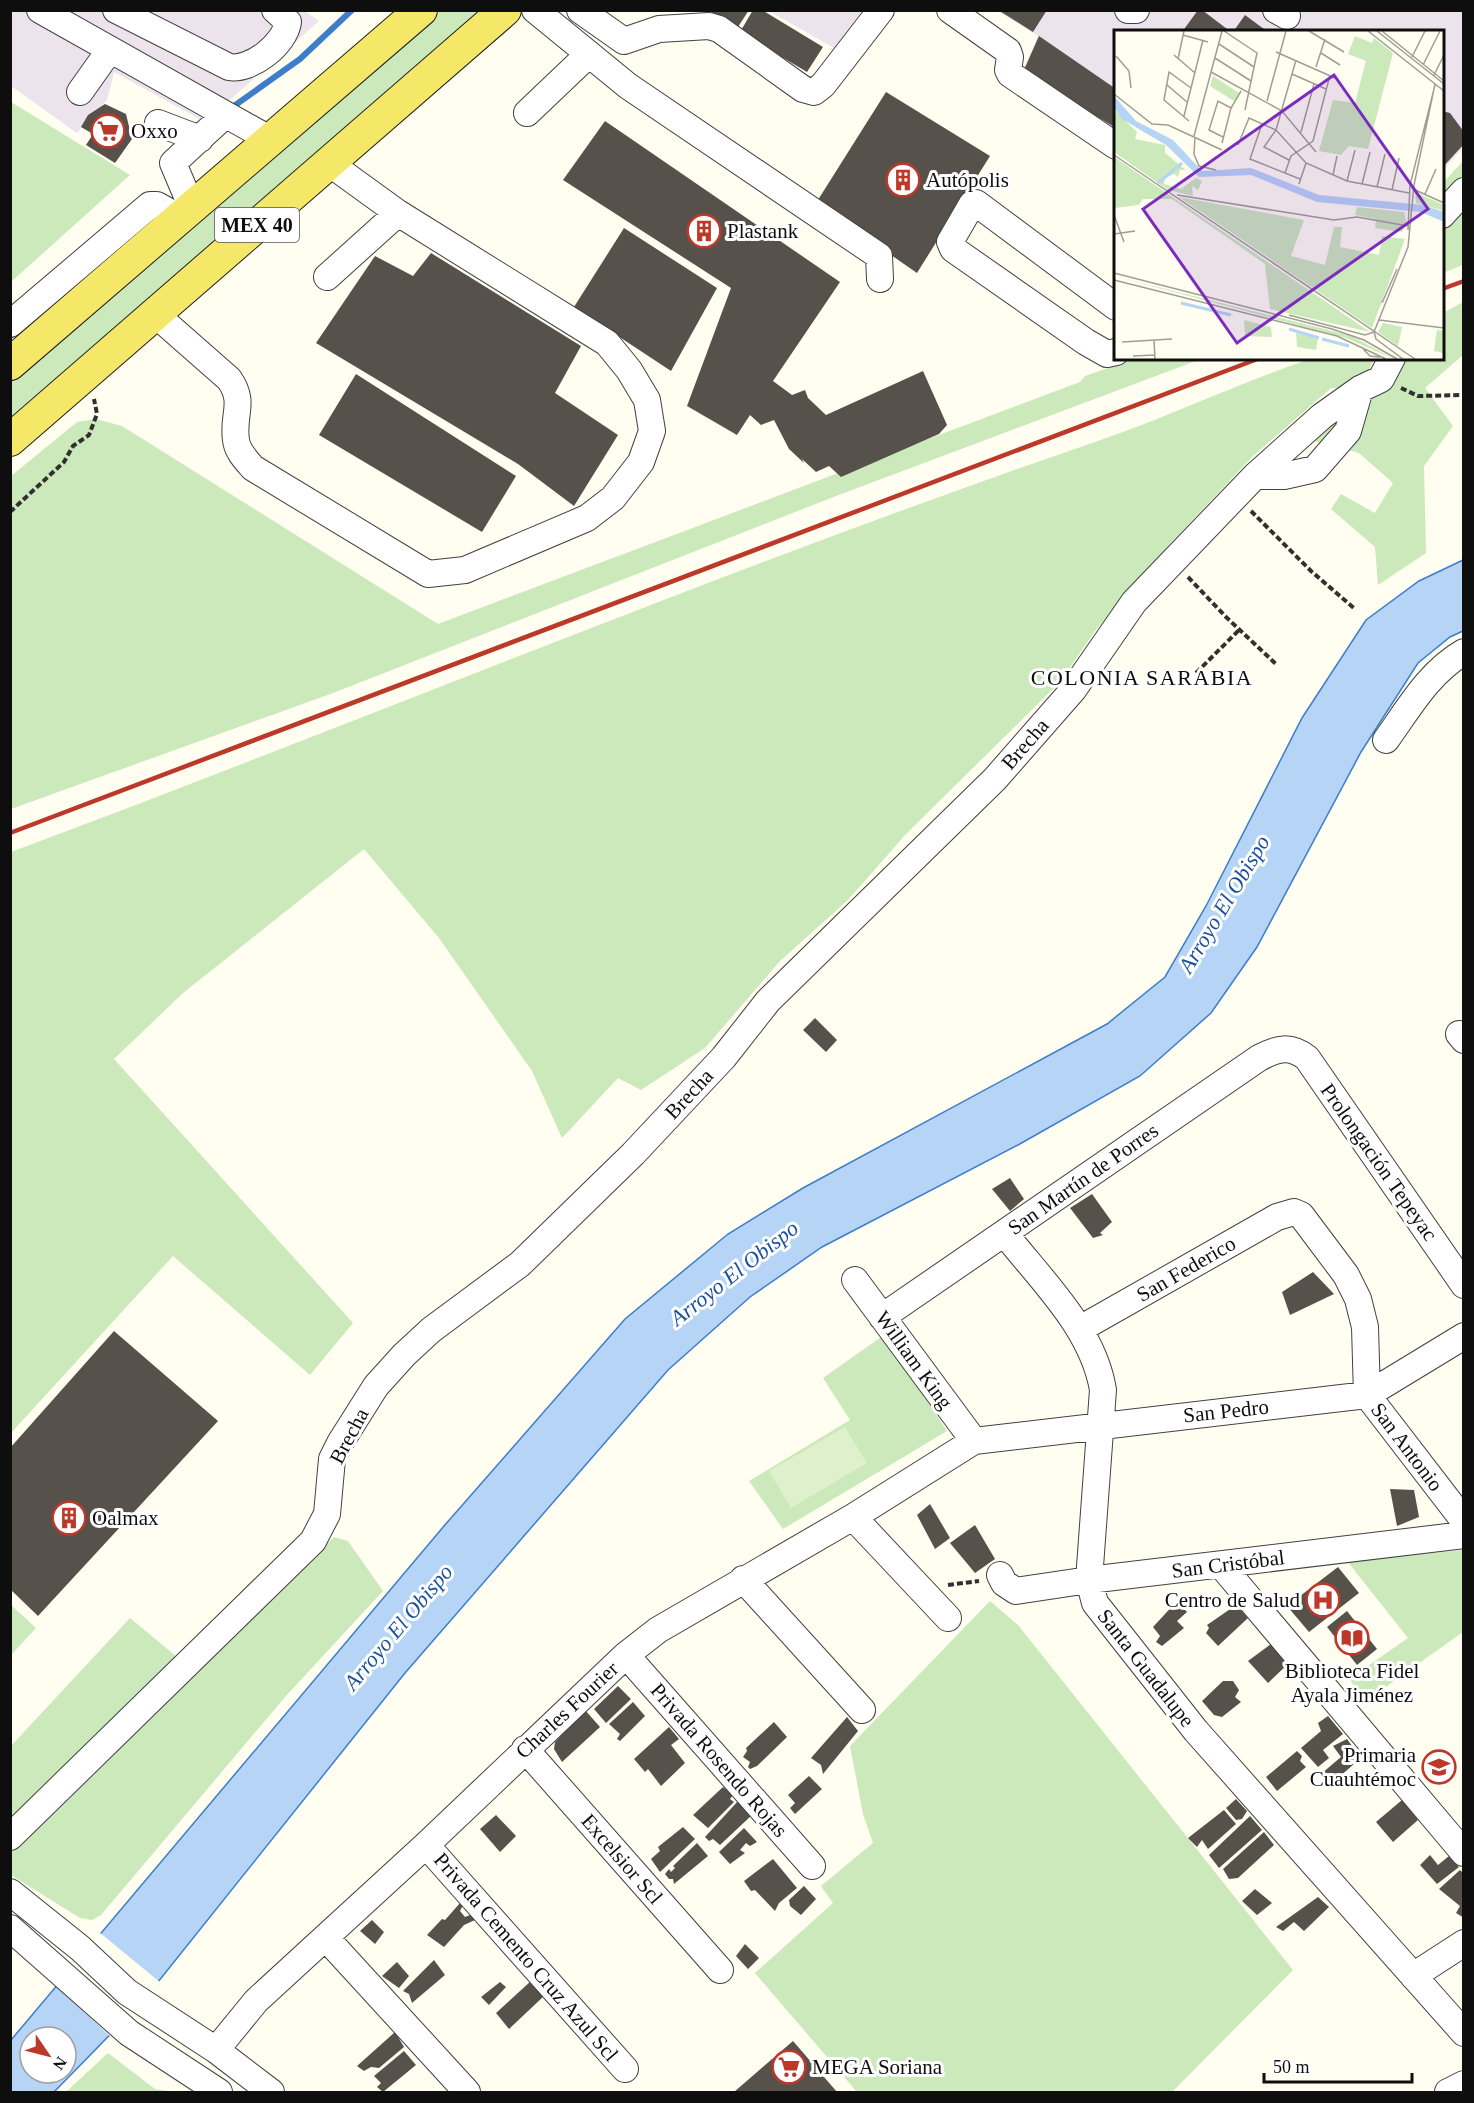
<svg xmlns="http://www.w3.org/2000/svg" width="1474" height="2103" font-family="Georgia,serif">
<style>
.industrial{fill:#ede3ec}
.green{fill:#cbe9ba}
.pitch{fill:#def0cc}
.water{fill:#b6d4f5;stroke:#3e7dca;stroke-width:1.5;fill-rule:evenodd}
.pier{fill:#fffef0}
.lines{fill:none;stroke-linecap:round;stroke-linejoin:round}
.stream{stroke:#3e7dca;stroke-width:6}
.building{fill:#57514b}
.minor-casing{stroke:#414141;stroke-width:28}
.major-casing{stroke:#1f1f1f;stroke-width:34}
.path{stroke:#303030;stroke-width:4;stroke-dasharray:6 3;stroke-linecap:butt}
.minor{stroke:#fff;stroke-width:26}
.major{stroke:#f5e869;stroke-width:32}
.rail{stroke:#bc3829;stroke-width:4.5}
.labels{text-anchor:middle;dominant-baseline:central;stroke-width:6;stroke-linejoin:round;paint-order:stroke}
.shield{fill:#fff;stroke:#565656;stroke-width:1.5}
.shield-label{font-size:20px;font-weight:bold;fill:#0e0e0e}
.poi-label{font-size:21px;fill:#0e0e0e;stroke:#fff;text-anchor:start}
.street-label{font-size:21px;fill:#0e0e0e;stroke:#fff}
.neighbourhood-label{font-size:22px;letter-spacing:1.5px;fill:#0e0e0e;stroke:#fff}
.water-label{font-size:22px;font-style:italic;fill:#1a509e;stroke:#fff}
.inset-river{fill:none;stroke:#b6d4f5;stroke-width:3}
.inset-road{fill:none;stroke:#9f9e96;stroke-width:1.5}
.view{fill:#7b2cbf;fill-opacity:0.15;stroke:#7b2cbf;stroke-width:3}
.inset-edge{fill:none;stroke:#0e0e0e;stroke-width:3}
</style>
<rect width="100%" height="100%" fill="#fffef0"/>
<path class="industrial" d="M 303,10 L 319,21 L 205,122 L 114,72 L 107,100 L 77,133 L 11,86 L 11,11 Z
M 769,11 L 862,11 L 834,48 Z
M 998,11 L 1463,11 L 1463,148 L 1443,170 L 1442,32 L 1116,32 L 1115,128 L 1023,72 L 1038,36 Z"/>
<path class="green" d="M 439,11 L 480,11 L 11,417 L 10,379 Z
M 11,102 L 130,175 L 11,282 L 10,282 Z
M 1463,161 L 1463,265 L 1443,273 L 1442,184 Z
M 1463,302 L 1463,355 L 1425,388 L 1453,426 L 1424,466 L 1426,553 L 1378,585 L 1375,547 L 1331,509 L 1341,494 L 1375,513 L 1393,483 L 1359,453 L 1310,440 L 1398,359 L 1442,358 L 1443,313 Z
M 1134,359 L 1201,359 L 836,496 L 333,693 L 11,809 L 11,476 L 77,422 L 96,419 L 122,426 L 438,624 L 1080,382 L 1085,376 Z
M 1310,359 L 1374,359 L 1360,389 L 1331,388 L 1252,457 L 1170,544 L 1095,631 L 1060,682 L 906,834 L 848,900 L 780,961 L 705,1048 L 641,1090 L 618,1078 L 562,1138 L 532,1071 L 439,938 L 364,849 L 183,993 L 114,1059 L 353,1323 L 310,1375 L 173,1256 L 11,1433 L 11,852 C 373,717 730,567 1095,442 C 1168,417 1237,384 1310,359 Z
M 884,1335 L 947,1431 L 783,1529 L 749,1481 L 850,1420 L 823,1378 Z
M 334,1537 L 348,1541 L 383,1591 L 285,1697 L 101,1915 L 92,1920 L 80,1918 L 11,1875 L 10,1747 L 130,1618 L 195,1672 Z
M 1463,1550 L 1463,1632 L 1366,1701 L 1349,1679 L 1408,1638 L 1347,1561 Z
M 990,1601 L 1018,1625 L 1293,1970 L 1172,2092 L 857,2092 L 755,1973 L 833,1903 L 821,1886 L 873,1843 L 863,1814 L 850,1746 Z
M 10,1604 L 36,1628 L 11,1655 L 10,1655 Z
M 108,2053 L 155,2089 L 174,2092 L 66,2092 Z"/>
<path class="pitch" d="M 845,1427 L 867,1463 L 791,1508 L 769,1471 Z"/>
<path class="water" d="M 1463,560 L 1463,631 L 1450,637 L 1418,663 L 1361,752 L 1257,947 L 1211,1013 L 1140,1076 L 1018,1145 L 822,1247 L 750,1297 L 668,1370 L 405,1673 L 142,2002 L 54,2092 L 11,2092 L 11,2040 L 444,1526 L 625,1319 L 728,1234 L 803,1188 L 1107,1024 L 1165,977 L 1206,906 L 1302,718 L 1366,620 L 1419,581 ZM 30,2037 L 66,2037 L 66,2073 L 30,2073 Z"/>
<path class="pier" d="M 99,1932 L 161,1983 L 112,2038 L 55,1985 Z"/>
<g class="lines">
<path class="stream" d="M 234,106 L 300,59 L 352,10"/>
</g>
<path class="building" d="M 708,10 L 749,10 L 736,30 Z
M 753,10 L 762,10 L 823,47 L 807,72 L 740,32 Z
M 998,10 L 1047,10 L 1033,32 Z
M 1198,10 L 1202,10 L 1231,32 L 1182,32 Z
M 1245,15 L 1268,32 L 1233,32 Z
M 1039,36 L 1116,89 L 1116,128 L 1023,72 Z
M 886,92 L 990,156 L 917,273 L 816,203 Z
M 105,104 L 126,114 L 132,139 L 115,163 L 86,145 L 93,134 L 81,127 L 88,115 Z
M 1442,111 L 1450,113 L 1464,132 L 1464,144 L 1442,168 Z
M 605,121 L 840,282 L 773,381 L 792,395 L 805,390 L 808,398 L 826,415 L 923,371 L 947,425 L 939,434 L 841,477 L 829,466 L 816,472 L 802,459 L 804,463 L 789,449 L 774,420 L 761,425 L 750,415 L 737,435 L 687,406 L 731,288 L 563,180 Z
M 624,228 L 717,288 L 671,371 L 574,307 Z
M 431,253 L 581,346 L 555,393 L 618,435 L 574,506 L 518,464 L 316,343 L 375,256 L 413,276 Z
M 356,374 L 516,476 L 482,532 L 319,435 Z
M 815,1018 L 837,1040 L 826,1052 L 803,1030 Z
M 1010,1178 L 1024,1199 L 1010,1211 L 992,1189 Z
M 1092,1194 L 1112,1222 L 1100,1233 L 1103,1235 L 1093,1238 L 1070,1208 Z
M 1313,1272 L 1334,1294 L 1290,1315 L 1282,1292 Z
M 114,1331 L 218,1421 L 38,1616 L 10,1589 L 10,1448 Z
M 1390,1489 L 1414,1490 L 1419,1517 L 1397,1526 Z
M 930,1504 L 950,1538 L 935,1549 L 917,1515 Z
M 975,1525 L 995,1559 L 975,1573 L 950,1543 Z
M 1338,1567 L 1359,1593 L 1309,1632 L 1287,1606 Z
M 1177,1601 L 1187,1612 L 1177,1621 L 1184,1628 L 1162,1646 L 1156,1642 L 1160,1636 L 1153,1627 Z
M 1236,1605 L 1248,1618 L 1218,1646 L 1206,1633 L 1209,1628 L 1207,1625 Z
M 1347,1611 L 1377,1649 L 1357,1665 L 1327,1627 Z
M 1271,1644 L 1288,1664 L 1268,1683 L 1248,1661 Z
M 1223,1681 L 1233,1681 L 1239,1690 L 1235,1697 L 1241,1702 L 1222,1717 L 1214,1715 L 1202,1701 Z
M 618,1686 L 631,1699 L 606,1723 L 594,1709 Z
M 633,1702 L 645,1716 L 620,1741 L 617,1739 L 620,1734 L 609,1724 Z
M 585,1710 L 600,1727 L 562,1762 L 554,1749 L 555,1742 Z
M 1328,1716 L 1343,1734 L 1323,1750 L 1329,1758 L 1318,1767 L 1301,1748 L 1321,1731 L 1318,1723 Z
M 847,1717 L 858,1731 L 823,1774 L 821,1765 L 811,1758 Z
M 774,1722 L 787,1737 L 757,1766 L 750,1769 L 748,1767 L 750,1762 L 743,1757 L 747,1751 L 746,1748 Z
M 669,1727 L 679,1739 L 671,1745 L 685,1763 L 661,1786 L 648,1769 L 645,1772 L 634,1759 Z
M 1347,1739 L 1361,1758 L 1331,1784 L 1321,1774 L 1341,1757 L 1333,1746 Z
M 1297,1751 L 1302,1756 L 1300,1761 L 1306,1767 L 1277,1791 L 1266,1777 Z
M 809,1776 L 822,1789 L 795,1814 L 790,1808 L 795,1803 L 788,1795 Z
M 723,1787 L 733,1795 L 730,1799 L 734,1802 L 708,1828 L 693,1815 Z
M 1236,1799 L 1247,1811 L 1242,1819 L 1236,1820 L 1226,1808 Z
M 1402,1800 L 1418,1820 L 1393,1842 L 1376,1822 Z
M 738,1801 L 752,1815 L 720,1845 L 713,1839 L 709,1841 L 705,1837 Z
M 1224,1810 L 1236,1824 L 1208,1849 L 1202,1840 L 1197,1847 L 1188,1838 Z
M 496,1815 L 516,1836 L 500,1852 L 480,1829 Z
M 1250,1816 L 1262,1830 L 1219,1868 L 1209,1855 Z
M 683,1827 L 695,1839 L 660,1872 L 651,1859 L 660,1851 L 658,1847 Z
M 744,1828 L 757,1842 L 750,1846 L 746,1843 L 740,1850 L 745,1853 L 730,1864 L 719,1852 Z
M 1264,1832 L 1274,1845 L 1238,1878 L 1229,1879 L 1223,1869 Z
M 697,1843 L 708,1856 L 674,1884 L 673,1879 L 669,1879 L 665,1874 L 669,1869 L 671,1872 L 675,1868 L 673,1866 Z
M 1430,1855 L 1438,1865 L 1449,1856 L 1459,1867 L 1437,1884 L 1420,1865 Z
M 773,1859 L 797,1888 L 779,1903 L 775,1911 L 755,1890 L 751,1891 L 744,1881 Z
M 1460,1870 L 1464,1874 L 1464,1918 L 1456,1913 L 1460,1906 L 1439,1889 Z
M 804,1886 L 816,1899 L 801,1915 L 790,1906 L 789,1900 Z
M 1255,1889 L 1272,1903 L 1257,1915 L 1242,1901 Z
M 1318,1897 L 1329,1907 L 1304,1931 L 1294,1922 L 1283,1931 L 1276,1927 Z
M 460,1903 L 463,1905 L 460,1911 L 465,1917 L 470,1915 L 475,1920 L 464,1925 L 444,1947 L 427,1935 L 442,1919 L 445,1920 Z
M 372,1920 L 384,1932 L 375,1944 L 360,1931 Z
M 745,1944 L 759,1958 L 748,1969 L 736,1956 Z
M 434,1960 L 445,1975 L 412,2003 L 409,1994 L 403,1991 Z
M 397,1962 L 409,1976 L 399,1988 L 382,1976 Z
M 531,1981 L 544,1996 L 509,2029 L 496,2013 Z
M 500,1982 L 506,1987 L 489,2005 L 481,1997 Z
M 395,2032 L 404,2047 L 379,2068 L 371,2067 L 364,2071 L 357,2066 Z
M 793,2041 L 837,2092 L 734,2092 Z
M 404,2051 L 416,2065 L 383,2092 L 377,2087 L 381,2083 L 374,2076 Z"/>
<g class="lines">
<g class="minor-casing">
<path id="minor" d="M 40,10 L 271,140
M 116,10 L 229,67 C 251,71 285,44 288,22 L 275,10
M 535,10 L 628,86 L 879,256 L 880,279
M 580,10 L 624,41 L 659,29 L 709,26 L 719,29 L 803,89 L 814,92 L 823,85 L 881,10
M 950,10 L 1008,51 L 1010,57 L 1008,70 L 1010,74 L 1116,146
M 1128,10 L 1136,10
M 1276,10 L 1287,16
M 80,92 L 109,51
M 527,113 L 589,54
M 158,123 L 200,139
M 192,208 L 173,163 L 224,116
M 1442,215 L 1464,191
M 327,277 L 398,213
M 1116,307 L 976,203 L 972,204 L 950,242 L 953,249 L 1086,342 L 1107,354 L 1116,352
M 155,314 L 229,379 C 246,403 232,414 236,440 C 237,451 246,460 253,468 L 428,574 L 465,570 L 587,518 L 613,498 L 641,462 L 652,431 L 647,400 L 629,370 L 607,343 L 398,213 L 329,163
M 10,324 L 150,205 L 157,205 L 180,218
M 1255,476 L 1284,476 L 1315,469 L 1348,431 L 1360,389
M 1386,740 C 1409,708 1429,672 1464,652
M 1459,1034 L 1464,1040
M 1005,1234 C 1042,1281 1093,1329 1103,1390 L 1089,1580 L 1095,1603 L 1196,1731 L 1464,2033
M 855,1280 L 974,1441
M 882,1317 L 1259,1058 C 1278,1048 1290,1045 1307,1058 L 1464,1285
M 1080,1329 L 1277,1217 L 1294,1212 L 1301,1215 L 1346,1275 L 1358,1299 L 1365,1327 L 1367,1395 L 1464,1521
M 853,1517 L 948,1618
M 1221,1565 L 1464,1853
M 1000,1575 L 1004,1583 L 1016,1591 L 1089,1580 L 1464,1535
M 743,1579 L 862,1710
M 626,1655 L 812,1866
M 525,1749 L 720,1970
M 10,1837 L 313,1541 L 327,1514 L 332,1459 L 340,1443 L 376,1386 L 404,1355 L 431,1330 L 520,1264 L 633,1154 L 724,1057 L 768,1001 L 995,779 L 1073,690 L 1134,602 L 1255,476 L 1322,416 L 1360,389 L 1381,379 L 1392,358
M 426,1845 L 625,2069
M 10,1892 L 80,1948 L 127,1992 L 216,2050 L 271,2092
M 10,1928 L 129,2033 L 219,2092
M 326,1938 L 467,2092
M 1413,1976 L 1464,1943
M 216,2050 L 256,2001 L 426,1845 L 626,1655 L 658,1630 L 853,1517 L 974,1441 L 1367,1395 L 1464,1336
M 1448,2092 L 1464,2084"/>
</g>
<g class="major-casing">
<path id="major" d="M 10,364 L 421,10
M 10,440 L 505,10"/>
</g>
<path class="path" d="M 1401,388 L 1418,396 L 1464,395
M 1251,511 L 1311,571 L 1355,609
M 10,512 L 64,462 L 73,446 L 89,435 L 97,414 L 94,399
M 1188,577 L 1226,617 L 1277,665
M 1196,673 L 1239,630
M 948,1585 L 979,1581"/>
<use href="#minor" class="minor"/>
<use href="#major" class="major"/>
<path class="rail" d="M 1442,289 L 1464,281
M 10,833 L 1260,358"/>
</g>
<defs>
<g id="supermarket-ring" transform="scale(1.725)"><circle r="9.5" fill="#fff" stroke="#bc3829" stroke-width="1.5"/><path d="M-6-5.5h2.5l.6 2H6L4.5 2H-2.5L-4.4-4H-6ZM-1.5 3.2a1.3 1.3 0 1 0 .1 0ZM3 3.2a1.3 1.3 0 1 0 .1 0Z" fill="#bc3829"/></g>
<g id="building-ring" transform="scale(1.725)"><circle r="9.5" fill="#fff" stroke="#bc3829" stroke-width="1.5"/><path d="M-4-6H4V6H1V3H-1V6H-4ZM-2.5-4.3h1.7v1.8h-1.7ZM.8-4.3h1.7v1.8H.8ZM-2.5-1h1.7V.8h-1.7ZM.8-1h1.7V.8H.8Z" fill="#bc3829"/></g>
<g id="hospital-ring" transform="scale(1.725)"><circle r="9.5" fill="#fff" stroke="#bc3829" stroke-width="1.5"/><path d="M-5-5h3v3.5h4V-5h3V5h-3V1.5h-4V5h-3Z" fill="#bc3829"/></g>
<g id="library-ring" transform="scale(1.725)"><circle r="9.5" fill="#fff" stroke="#bc3829" stroke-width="1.5"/><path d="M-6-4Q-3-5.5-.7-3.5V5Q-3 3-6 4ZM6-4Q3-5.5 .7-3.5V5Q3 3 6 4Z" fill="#bc3829"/></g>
<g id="school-ring" transform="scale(1.725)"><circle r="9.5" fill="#fff" stroke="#bc3829" stroke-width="1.5"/><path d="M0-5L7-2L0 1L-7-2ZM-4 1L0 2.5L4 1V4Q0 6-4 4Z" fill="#bc3829"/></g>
</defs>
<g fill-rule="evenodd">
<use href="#supermarket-ring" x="108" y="131"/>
<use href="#building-ring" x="903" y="180"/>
<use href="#building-ring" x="704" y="231"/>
<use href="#building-ring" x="69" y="1518"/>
<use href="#hospital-ring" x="1323" y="1600"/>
<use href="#library-ring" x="1352" y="1638"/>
<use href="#school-ring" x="1439" y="1767"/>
<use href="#supermarket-ring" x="789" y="2067"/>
</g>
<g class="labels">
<rect class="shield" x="215" y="208" width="84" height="34" rx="4.5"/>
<g class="shield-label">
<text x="257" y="225">MEX 40</text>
</g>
<g class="poi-label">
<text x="131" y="131">Oxxo</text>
<text x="926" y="180">Autópolis</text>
<text x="727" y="231">Plastank</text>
<text x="92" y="1518">Oalmax</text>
<text x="1300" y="1600" text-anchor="end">Centro de Salud</text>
<text x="1352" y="1671" text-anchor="middle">Biblioteca Fidel<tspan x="1352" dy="24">Ayala Jiménez</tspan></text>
<text x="1416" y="1755" text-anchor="end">Primaria<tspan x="1416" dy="24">Cuauhtémoc</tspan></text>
<text x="812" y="2067">MEGA Soriana</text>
</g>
<g class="street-label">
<text transform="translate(1025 744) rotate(-49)">Brecha</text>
<text transform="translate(689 1094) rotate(-47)">Brecha</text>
<text transform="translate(1379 1162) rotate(55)">Prolongación Tepeyac</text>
<text transform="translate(1083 1179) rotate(-35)">San Martín de Porres</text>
<text transform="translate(1186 1269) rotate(-30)">San Federico</text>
<text transform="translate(914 1360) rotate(54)">William King</text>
<text transform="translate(1226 1411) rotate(-6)">San Pedro</text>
<text transform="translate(349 1436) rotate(-62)">Brecha</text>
<text transform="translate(1407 1447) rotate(53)">San Antonio</text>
<text transform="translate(1228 1564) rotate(-7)">San Cristóbal</text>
<text transform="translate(1146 1668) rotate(52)">Santa Guadalupe</text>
<text transform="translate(567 1710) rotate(-43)">Charles Fourier</text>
<text transform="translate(719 1760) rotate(49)">Privada Rosendo Rojas</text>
<text transform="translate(622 1859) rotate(49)">Excelsior Scl</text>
<text transform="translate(526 1957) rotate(49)">Privada Cemento Cruz Azul Scl</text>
</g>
<g class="neighbourhood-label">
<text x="1142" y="677">COLONIA SARABIA</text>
</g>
<g class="water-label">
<text transform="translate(1224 904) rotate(-59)">Arroyo El Obispo</text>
<text transform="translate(734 1273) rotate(-38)">Arroyo El Obispo</text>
<text transform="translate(398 1627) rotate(-50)">Arroyo El Obispo</text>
</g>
</g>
<g transform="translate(1114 30)">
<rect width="330" height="330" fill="#fffef0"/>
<path d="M 241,6 L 258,13 L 260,8 L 279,23 L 254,119 L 235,116 L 227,125 L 205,121 L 219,70 L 241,73 L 252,31 L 234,24 ZM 99,46 L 125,63 L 120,71 L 96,56 ZM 0,80 L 23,102 L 21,109 L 51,115 L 51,123 L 72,140 L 66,140 L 64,147 L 60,144 L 51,148 L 50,154 L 67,159 L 82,148 L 88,151 L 84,160 L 78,156 L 79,166 L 54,160 L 0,122 ZM 0,127 L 164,239 L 256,302 L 156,279 L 151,234 L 58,169 L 29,169 L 25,175 L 0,178 ZM 301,162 L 330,175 L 330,181 L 302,173 ZM 65,167 L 190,190 L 177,226 L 211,235 L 220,197 L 228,197 L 226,217 L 265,225 L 268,206 L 291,209 L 258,298 ZM 243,177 L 290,182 L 293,194 L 288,202 L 261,198 L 262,189 L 241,185 ZM 0,246 L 238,306 L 280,329 L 232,308 ZM 130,290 L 157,297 L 158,307 L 131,306 ZM 269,293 L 288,297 L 284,316 L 264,302 ZM 323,300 L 330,301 L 330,323 L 320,321 ZM 182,303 L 204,308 L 202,320 L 183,317 Z" fill="#cbe9ba"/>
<path d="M 0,66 L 22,91 L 59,110 L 88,141 L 137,138 L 205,165 L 309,175 L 330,182 L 330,192 L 307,182 L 203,172 L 137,145 L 85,147 L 52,115 L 8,89 L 0,78 Z" fill="#b6d4f5"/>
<path class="inset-river" d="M 44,153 L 68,133M 67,273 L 117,285M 175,299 L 205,308M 208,309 L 235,316"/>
<path class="inset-road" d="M 110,1 L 143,23 L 131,80M 195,1 L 230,22M 254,1 L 330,61M 263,1 L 330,54M 268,1 L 330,51M 69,5 L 94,12M 105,14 L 140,37M 162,22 L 221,48M 207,23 L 226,35M 60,25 L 81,43M 2,26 L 15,41 L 17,58M 298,27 L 311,1M 101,28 L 137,51M 64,29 L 70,1M 309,35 L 326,1M 202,37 L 211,9M 97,42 L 168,81 L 202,122M 178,44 L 212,59M 320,45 L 330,25M 53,55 L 73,72M 0,64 L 38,94 L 54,95 L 108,120M 153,71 L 172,1M 70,86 L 89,10M 75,91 L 50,70 L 55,42 L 77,58M 148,94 L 136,129 L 186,149M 187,102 L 200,54M 80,106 L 108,1M 81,107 L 80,124 L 85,136 L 102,140M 109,107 L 95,100 L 104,71 L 117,78M 108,113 L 117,78 L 127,61M 124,115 L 135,88 L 162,100 L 192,133 L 233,151 L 295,163M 0,125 L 301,329M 175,130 L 150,117 L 162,100 L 182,30M 171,143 L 177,126 L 199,111 L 216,45M 219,145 L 223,126M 233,151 L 241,120M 185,154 L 192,133M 248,154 L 256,122M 263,157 L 271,124M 299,159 L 330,173M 278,160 L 285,128M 311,164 L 322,139M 63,165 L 220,190 L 243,187 L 294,196M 0,185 L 10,212M 294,200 L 296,155 L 321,55M 0,204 L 21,201M 0,243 L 218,299 L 250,310 L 283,329M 0,250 L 223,306 L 272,329M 268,273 L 283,239M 175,285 L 251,305 L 260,302 L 262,309 L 289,329M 265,290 L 330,298M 260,302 L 294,217 L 300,155 L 321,54M 40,310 L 41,329M 8,312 L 58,309M 249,319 L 256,326 L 266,327M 19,326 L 41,325"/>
<path class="view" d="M 220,45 L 314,179 L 123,313 L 29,179 Z"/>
<rect width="330" height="330" class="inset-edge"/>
</g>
<rect width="1474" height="2103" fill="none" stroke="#0e0e0e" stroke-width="24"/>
<g transform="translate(48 2055) rotate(125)"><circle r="28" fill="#ffffff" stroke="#9f9f9f" stroke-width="1.5"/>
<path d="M0-4.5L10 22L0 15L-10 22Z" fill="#bc3829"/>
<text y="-9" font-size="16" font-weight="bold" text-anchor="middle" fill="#0e0e0e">N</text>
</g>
<path d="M1264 2073v9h148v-9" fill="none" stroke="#0e0e0e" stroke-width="3"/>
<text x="1273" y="2073" font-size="18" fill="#0e0e0e" stroke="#ffffff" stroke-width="4.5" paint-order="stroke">50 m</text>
</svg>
